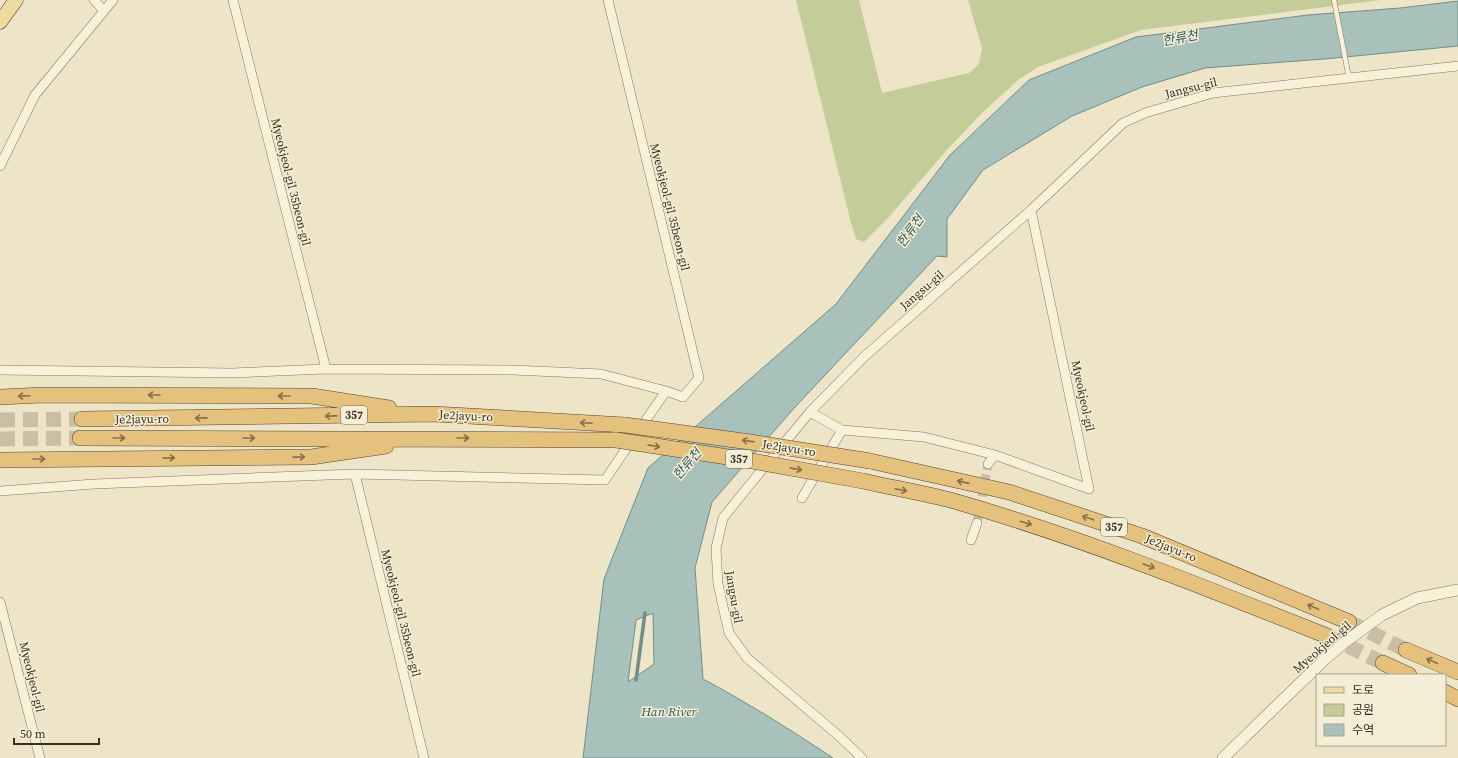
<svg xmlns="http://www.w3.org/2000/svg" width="1458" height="758" font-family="'Source Serif 4','Noto Sans KR',serif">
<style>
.green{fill:#c4cc9a}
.water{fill:#a8c1bb;stroke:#6e9089;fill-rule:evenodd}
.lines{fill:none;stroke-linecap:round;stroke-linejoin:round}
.stream{stroke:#6e9089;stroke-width:3.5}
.minor-tunnel{stroke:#cabfa6;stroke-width:9;stroke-dasharray:9 4.5;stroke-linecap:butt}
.trunk-tunnel{stroke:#cabfa6;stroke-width:15;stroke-dasharray:15 8;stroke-linecap:butt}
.service-casing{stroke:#89765c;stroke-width:5.5}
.minor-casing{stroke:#89765c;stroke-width:10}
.tertiary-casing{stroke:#89765c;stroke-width:12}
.primary-casing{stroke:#574430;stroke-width:15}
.trunk-casing{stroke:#574430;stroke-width:16}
.service{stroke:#f8f1da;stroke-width:4.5}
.minor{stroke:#f8f1da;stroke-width:9}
.tertiary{stroke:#f8f1da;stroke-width:11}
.primary{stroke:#efdaa0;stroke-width:14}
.trunk{stroke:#e4c17d;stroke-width:15}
.trunk-bridge-casing{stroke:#574430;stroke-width:16;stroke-linecap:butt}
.trunk-bridge{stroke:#e4c17d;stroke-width:15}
.oneway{stroke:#86704a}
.labels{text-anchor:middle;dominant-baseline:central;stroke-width:3;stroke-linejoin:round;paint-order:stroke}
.shield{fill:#f5eed6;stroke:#716757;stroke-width:1}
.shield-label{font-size:11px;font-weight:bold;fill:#392d20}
.street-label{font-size:12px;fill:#392d20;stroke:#f5eed6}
.water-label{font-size:13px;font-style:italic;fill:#2f5958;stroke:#f5eed6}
</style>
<rect width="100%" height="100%" fill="#eee4c7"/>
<path class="green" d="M 796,0 L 859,0 L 882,93 L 969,73 L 979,64 L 982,48 L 968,0 L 1381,0 L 1141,30 L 1038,67 L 1018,80 L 981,114 L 945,152 L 888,218 L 864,242 L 856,239 L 851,223 Z"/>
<path class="water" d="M 1458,1 L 1458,46 L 1324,59 L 1205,68 L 1142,87 L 1072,116 L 983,170 L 947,219 L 947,257 L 937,256 L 796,406 L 712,502 L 695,568 L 703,679 C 748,703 791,730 833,758 L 583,758 L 604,579 L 648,468 L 836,304 L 950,155 L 1029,80 L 1136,37 L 1308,15 L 1400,8 ZM 653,613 L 654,664 L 628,682 L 636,620 Z"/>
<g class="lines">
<path class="stream" d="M 636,680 L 645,613"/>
<path class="minor-tunnel" d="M 977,523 L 988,464"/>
<path class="trunk-tunnel" d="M 0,420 L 82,419
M 0,439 L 80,438
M 1349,622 L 1406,650
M 1327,636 L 1383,663"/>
<g class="service-casing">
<path id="service" d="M 1334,0 L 1349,78"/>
</g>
<g class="minor-casing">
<path id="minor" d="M 94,0 L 104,11
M 233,0 L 326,369
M 608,0 L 699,378 L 683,397 L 666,391
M 0,166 L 35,95 L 113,0
M 0,370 L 232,373 L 326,369 L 513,370 L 601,374 L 666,391 L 639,430
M 810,412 L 842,430 L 924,437 L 995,455 L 1089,489 L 1031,210
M 988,464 L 995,455
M 355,474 L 424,758
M 0,491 L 94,484 L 355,474 L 605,480 L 632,440
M 802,498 L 842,430
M 971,540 L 977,523
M 0,602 L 40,758
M 862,758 L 839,736 L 747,658 L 729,633 L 718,584 L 716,548 L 723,518 L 747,488 L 810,412 L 865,356 L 1031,210 L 1123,123 L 1145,113 L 1213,93 L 1458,66"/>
</g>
<g class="tertiary-casing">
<path id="tertiary" d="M 1223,758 L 1325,659 L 1345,642 L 1382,615 L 1417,598 L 1458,590"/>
</g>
<g class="primary-casing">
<path id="primary" d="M 0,22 L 16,0"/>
</g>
<g class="trunk-casing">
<path id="trunk" d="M 0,397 L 42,395 L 312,396 L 389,408
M 82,419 L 434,414 L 625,425
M 80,438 L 616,440
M 0,460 L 311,457 L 386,446
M 870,461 L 1009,492 L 1142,536 L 1349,622
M 863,481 C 893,488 924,493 954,501 C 1082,538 1204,587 1327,636
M 1406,650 L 1458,672
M 1383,663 L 1409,675
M 1445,692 L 1458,699"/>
</g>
<use href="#service" class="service"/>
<use href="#minor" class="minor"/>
<use href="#tertiary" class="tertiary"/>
<use href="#primary" class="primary"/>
<use href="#trunk" class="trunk"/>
<g class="trunk-bridge-casing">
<path id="trunk-bridge" d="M 625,425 L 750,442 L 870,461
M 616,440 L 741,459 L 863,481"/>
</g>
<use href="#trunk-bridge" class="trunk-bridge"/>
</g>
<defs><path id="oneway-shaft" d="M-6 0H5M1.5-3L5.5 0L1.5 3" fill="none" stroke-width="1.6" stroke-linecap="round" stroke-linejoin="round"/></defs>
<g class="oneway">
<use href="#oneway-shaft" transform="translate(154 395) rotate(-180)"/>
<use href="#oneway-shaft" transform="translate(24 396) rotate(178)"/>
<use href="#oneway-shaft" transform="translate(284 396) rotate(-180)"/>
<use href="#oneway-shaft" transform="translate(331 416) rotate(179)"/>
<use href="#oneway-shaft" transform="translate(201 418) rotate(179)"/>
<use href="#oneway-shaft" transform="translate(586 423) rotate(-177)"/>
<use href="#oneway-shaft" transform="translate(119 438)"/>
<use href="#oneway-shaft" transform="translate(249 438)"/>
<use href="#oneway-shaft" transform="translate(463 438)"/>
<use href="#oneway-shaft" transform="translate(748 441) rotate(-172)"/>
<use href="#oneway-shaft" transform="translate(654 446) rotate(9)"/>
<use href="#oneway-shaft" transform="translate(299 457) rotate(-1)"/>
<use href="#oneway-shaft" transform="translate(169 458) rotate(-1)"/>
<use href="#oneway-shaft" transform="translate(39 459)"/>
<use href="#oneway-shaft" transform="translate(796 469) rotate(10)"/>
<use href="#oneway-shaft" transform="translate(963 482) rotate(-167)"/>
<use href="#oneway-shaft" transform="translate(901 490) rotate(12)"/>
<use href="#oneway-shaft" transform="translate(1088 518) rotate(-162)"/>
<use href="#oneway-shaft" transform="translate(1026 523) rotate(17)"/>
<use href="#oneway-shaft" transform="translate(1149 566) rotate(20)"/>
<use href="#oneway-shaft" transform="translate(1313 607) rotate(-157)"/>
<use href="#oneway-shaft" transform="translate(1432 661) rotate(-156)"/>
</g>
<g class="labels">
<g class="shield">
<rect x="341" y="406" width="26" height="18" rx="3"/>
<rect x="726" y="450" width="26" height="18" rx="3"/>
<rect x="1101" y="518" width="26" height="18" rx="3"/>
</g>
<g class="shield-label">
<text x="354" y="415">357</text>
<text x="739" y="459">357</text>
<text x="1114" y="527">357</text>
</g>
<g class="street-label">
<text transform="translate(1191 88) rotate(-14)">Jangsu-gil</text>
<text transform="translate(291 182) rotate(76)">Myeokjeol-gil 35beon-gil</text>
<text transform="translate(670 207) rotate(76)">Myeokjeol-gil 35beon-gil</text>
<text transform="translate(922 290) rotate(-41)">Jangsu-gil</text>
<text transform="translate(1083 396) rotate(78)">Myeokjeol-gil</text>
<text transform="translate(466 416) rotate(3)">Je2jayu-ro</text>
<text transform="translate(142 419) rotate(-1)">Je2jayu-ro</text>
<text transform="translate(789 448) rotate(9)">Je2jayu-ro</text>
<text transform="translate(1171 548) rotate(22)">Je2jayu-ro</text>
<text transform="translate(734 597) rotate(80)">Jangsu-gil</text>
<text transform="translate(401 613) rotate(76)">Myeokjeol-gil 35beon-gil</text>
<text transform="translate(1322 647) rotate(-41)">Myeokjeol-gil</text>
<text transform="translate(32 677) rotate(76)">Myeokjeol-gil</text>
</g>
<g class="water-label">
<text transform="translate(1180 38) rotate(-11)">한류천</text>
<text transform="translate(910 231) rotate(-54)">한류천</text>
<text transform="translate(687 464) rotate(-49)">한류천</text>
<text x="669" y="711">Han River</text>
</g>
</g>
<rect x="1316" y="674" width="130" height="72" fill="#f5eed6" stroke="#aaa18d"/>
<rect x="1324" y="687" width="20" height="6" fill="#efdaa0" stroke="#aaa18d"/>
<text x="1352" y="694" font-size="12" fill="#392d20">도로</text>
<rect x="1324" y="704" width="20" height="12" fill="#c4cc9a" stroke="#aaa18d"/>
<text x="1352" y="714" font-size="12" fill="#392d20">공원</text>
<rect x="1324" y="724" width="20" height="12" fill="#a8c1bb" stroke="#aaa18d"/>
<text x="1352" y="734" font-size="12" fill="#392d20">수역</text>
<path d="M14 738v6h85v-6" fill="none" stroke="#392d20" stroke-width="2"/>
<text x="20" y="738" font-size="12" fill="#392d20" stroke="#f5eed6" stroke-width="3" paint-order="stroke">50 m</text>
</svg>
